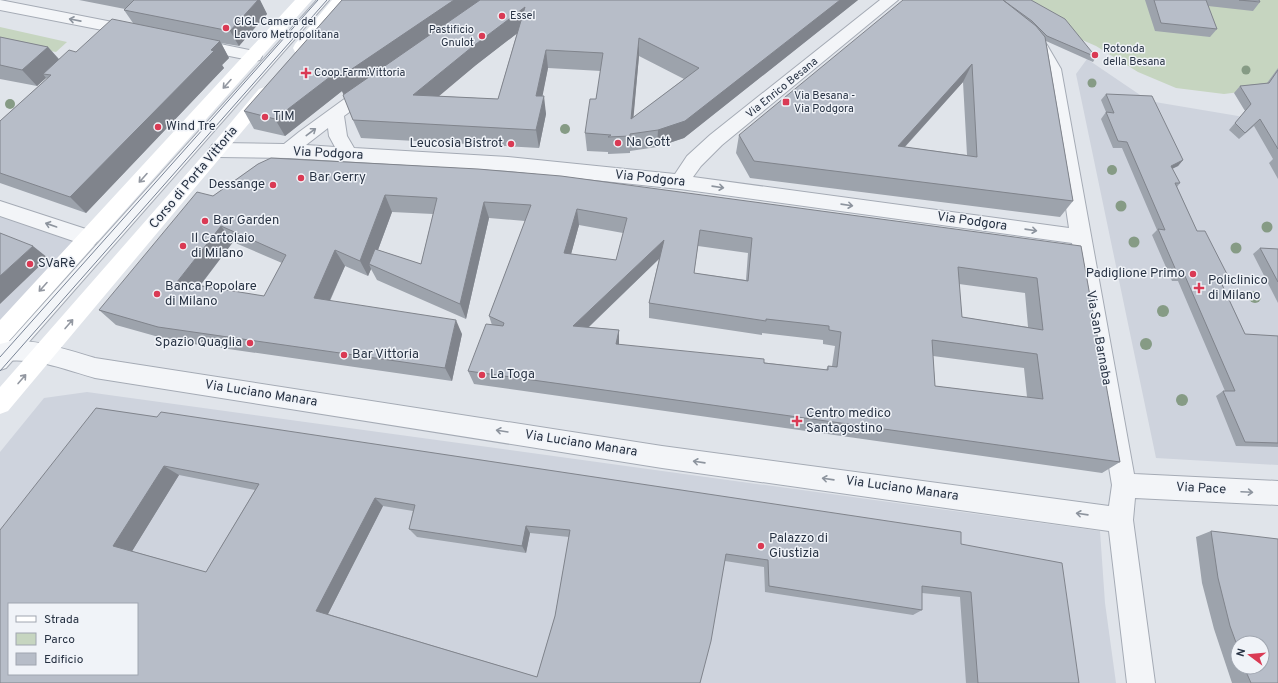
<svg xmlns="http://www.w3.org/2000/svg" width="1278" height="683" font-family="Overpass,sans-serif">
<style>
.built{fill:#ced3dd;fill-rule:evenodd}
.green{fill:#c6d5c0}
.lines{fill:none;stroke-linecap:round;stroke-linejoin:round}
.lane-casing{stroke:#a5abb5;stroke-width:2}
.street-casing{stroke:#a5abb5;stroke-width:2}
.lane{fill:#f3f5f8;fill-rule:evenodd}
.street{fill:#f3f5f8;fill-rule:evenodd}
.secondary{fill:#fff;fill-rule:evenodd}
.tram{stroke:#788395;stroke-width:1}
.tree{fill:#869b85}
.wall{fill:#9da3ac;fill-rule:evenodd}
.shaded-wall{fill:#80848c}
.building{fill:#b7bdc8;stroke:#80848c;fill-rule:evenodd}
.oneway{stroke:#8d949e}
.oneway2{stroke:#9398a1}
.poi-dot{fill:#da3a54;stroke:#f0f3f8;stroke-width:1.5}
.labels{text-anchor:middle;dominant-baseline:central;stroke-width:3;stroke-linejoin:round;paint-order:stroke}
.far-poi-label{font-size:11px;fill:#273243;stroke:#f0f3f8;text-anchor:start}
.far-street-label{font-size:11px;fill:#273243;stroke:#f0f3f8}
.poi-label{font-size:13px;fill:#273243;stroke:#f0f3f8;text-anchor:start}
.street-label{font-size:13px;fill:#273243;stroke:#f0f3f8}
</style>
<rect width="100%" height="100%" fill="#e0e4ea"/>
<path class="built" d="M 1087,59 L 1149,101 L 1250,118 L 1278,112 L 1278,465 L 1156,458 L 1076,74 Z
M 0,209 L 88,239 L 0,334 Z
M 87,392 L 1100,531 L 1105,603 L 1116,683 L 0,683 L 0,452 L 44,398 ZM 9,604 L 137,604 L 137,674 L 9,674 Z"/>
<path class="green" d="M 1021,0 L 1278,0 L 1278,69 L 1263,89 L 1224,94 L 1176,88 L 1138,72 L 1096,46 L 1073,36 Z
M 0,27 L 67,42 L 56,52 L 0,41 Z"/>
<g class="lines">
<g class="lane-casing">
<path id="lane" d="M 317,0 L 329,0 L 6,368 L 0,370 L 0,352 Z"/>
</g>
<g class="street-casing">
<path id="street" d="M 0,0 L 133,26 L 139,27 L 141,31 L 139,35 L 133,36 L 0,10 Z
M 880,0 L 898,0 L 722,145 L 701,166 L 693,177 L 1069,228 L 1045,69 L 1040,59 L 1027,43 L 974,0 L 992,0 L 1029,27 L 1047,45 L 1061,69 L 1134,474 L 1278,481 L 1278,505 L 1135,498 L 1133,520 L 1155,683 L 1127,683 L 1109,531 L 662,468 L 95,378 C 64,369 32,356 0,362 L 0,342 C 32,337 64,349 95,358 L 662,446 L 1109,506 L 1112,485 L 1072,243 L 680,189 L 508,171 L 288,158 L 218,157 L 212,155 L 209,150 L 212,145 L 218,143 L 284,144 L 299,132 L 365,84 L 371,82 L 377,84 L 380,88 L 377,92 L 344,116 L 347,136 L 354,148 L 508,157 L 675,174 L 687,156 L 710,135 ZM 328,128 L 329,136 L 335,147 L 306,145 Z
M 196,39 L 254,51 L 260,52 L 262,56 L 260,60 L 254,61 L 190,48 L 188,44 L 190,40 Z
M 0,201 L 95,232 L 98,238 L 95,244 L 88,246 L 0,216 Z"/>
</g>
<use href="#lane" class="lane"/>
<use href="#street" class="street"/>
<path class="secondary" d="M 295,0 L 312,0 L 8,342 L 0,344 L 0,320 Z
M 332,0 L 348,0 L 307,52 L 301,53 L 295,52 L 293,48 L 295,44 Z
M 265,87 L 271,89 L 274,93 L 271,97 L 8,411 L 0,414 L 0,387 L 212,145 L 259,89 Z"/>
<path class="tram" d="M 0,357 L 318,0
M 0,371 L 327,0"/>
</g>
<g class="tree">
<circle cx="1246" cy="70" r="4.5"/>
<circle cx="1092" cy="83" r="4.5"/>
<circle cx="10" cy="104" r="5"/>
<circle cx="565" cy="129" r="5"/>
<circle cx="1112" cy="170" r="5"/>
<circle cx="1121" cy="206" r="5.5"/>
<circle cx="1267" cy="227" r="5.5"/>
<circle cx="1134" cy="242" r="5.5"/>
<circle cx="1236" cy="248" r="5.5"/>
<circle cx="1255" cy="297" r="6"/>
<circle cx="1163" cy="311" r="6"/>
<circle cx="1146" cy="344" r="6"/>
<circle cx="1182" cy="400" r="6"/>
</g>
<path class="wall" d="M 79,0 L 260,0 L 267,14 L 239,46 L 221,43 L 229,58 L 222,65 L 224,68 L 86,213 L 0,183 L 0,121 L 47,79 L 46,78 L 37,86 L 0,79 L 0,37 L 48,47 L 59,59 L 76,52 L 133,23 L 124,10 L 125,9 Z
M 342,0 L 858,0 L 684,138 L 657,147 L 630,151 L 630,153 L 608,154 L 608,152 L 587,151 L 585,133 L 596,99 L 601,71 L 548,68 L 542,96 L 546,114 L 539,148 L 361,138 L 353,120 L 342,91 L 285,136 L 254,129 L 244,111 ZM 517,33 L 498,99 L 438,96 L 476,65 ZM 639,56 L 684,79 L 633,118 Z
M 1031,0 L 1096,57 L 1093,62 L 1046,41 L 1073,201 L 1060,217 L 750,178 L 736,153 L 739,135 ZM 963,82 L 967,155 L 905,147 Z
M 1145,0 L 1259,0 L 1260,2 L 1253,11 L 1208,6 L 1217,29 L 1210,37 L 1155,31 Z
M 1278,68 L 1278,179 L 1269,163 L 1273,159 L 1254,126 L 1239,139 L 1229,130 L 1245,111 L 1234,93 L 1240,86 L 1267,83 Z
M 1106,94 L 1183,160 L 1178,166 L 1172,169 L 1180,183 L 1177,187 L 1197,231 L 1229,278 L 1222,284 L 1245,334 L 1278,336 L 1278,447 L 1236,446 L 1216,396 L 1223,391 L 1225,391 L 1178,281 L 1172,281 L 1152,235 L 1157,230 L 1122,148 L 1113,148 L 1101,119 L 1106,112 L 1101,100 Z
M 258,164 L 1081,246 L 1120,462 L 1102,473 L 474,384 L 468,371 L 492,325 L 489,316 L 525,221 L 489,218 L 466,319 L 377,280 L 371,269 L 368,276 L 345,266 L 330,301 L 462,334 L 452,381 L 173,341 L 116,325 L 99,310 L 213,196 ZM 392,212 L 433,214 L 421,264 L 378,250 ZM 579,225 L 623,233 L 616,260 L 571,254 ZM 233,242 L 282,263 L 264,296 L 200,286 ZM 698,246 L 748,253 L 746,280 L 694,273 ZM 659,259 L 649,303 L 649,318 L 762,335 L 762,333 L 823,340 L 823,344 L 835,346 L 832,366 L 828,366 L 826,370 L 619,345 L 619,330 L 589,327 ZM 959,284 L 1025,293 L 1028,327 L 962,317 ZM 933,356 L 1024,368 L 1027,397 L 935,386 Z
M 1260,248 L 1278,249 L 1278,303 L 1253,254 Z
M 96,408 L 961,544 L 1079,683 L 966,683 L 960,597 L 922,593 L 922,610 L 913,615 L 765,592 L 764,567 L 725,561 L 700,683 L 0,683 ZM 179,475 L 255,490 L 206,572 L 132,551 ZM 383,506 L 413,511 L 409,529 L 417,537 L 526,553 L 530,533 L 569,537 L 555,616 L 537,677 L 328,614 Z
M 1211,531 L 1278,683 L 1232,683 L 1214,629 L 1202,583 L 1196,537 ZM 1238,643 L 1262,667 L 1238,667 Z"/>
<path class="shaded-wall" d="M 258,0 L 260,0 L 267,14 L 239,46 L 230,31 Z
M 454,0 L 484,0 L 345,97 L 342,91 L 285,136 L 275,119 L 335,73 Z
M 840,0 L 858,0 L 684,138 L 657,147 L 658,130 Z
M 525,7 L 528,25 L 476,65 L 419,113 L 413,95 L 472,47 Z
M 639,38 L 639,56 L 632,134 L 631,119 Z
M 220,41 L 229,58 L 222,65 L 224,68 L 86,213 L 70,197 Z
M 48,47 L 62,63 L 43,74 L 46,78 L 37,86 L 22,70 Z
M 546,50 L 548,68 L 539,114 L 536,96 Z
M 972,64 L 963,82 L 890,163 L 898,146 Z
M 544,96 L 546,114 L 539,148 L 536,130 Z
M 1183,160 L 1178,166 L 1165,172 L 1171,166 Z
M 385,195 L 392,212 L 372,266 L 369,264 L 371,269 L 368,276 L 360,261 Z
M 484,202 L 489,218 L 466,319 L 460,304 Z
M 577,209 L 579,225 L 567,269 L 564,253 Z
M 221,226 L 233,242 L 191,297 L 177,282 Z
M 664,240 L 663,255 L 575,340 L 573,326 Z
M 33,246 L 48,258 L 0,304 L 0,276 Z
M 335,250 L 345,266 L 324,313 L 314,298 Z
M 456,320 L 462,334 L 452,381 L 445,368 Z
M 619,330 L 619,344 L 617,358 L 616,344 Z
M 164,466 L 179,475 L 131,553 L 113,546 Z
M 375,498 L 383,506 L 327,616 L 316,611 Z
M 526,526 L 530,533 L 526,553 L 522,546 Z"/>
<path class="building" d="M 134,0 L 258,0 L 230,31 L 124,10 Z
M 342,0 L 454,0 L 337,79 L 335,73 L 275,119 L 244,111 Z
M 480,0 L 840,0 L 685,121 L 658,130 L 630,134 L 630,136 L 608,137 L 611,135 L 585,133 L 590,99 L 596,99 L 603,53 L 546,50 L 536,96 L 544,96 L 536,130 L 353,120 L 343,95 ZM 525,7 L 498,99 L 413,95 L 472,47 ZM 639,38 L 699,68 L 631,119 Z
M 903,0 L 1003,0 L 1036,26 L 1045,37 L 1073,201 L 754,161 L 739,135 ZM 972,64 L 977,157 L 898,146 Z
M 1003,0 L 1031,0 L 1065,19 L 1096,57 L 1047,36 L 1032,21 Z
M 1154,0 L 1206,0 L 1217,29 L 1161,23 Z
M 1239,0 L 1259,0 L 1260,2 Z
M 112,19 L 220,41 L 211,50 L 214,51 L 70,197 L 0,173 L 0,121 L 51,75 L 43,74 L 69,50 L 76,52 Z
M 0,37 L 48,47 L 22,70 L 0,65 Z
M 1278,70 L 1278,149 L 1260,119 L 1245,133 L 1235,123 L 1251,104 L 1240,86 L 1269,83 Z
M 1106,94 L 1152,96 L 1183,160 L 1171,166 L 1180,183 L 1175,183 L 1197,231 L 1205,231 L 1229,278 L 1218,276 L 1245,334 L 1278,336 L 1278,443 L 1245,442 L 1223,391 L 1235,391 L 1185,276 L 1178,275 L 1158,229 L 1165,230 L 1127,142 L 1118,141 L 1106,112 L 1114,113 Z
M 271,158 L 478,169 L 561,176 L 1081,246 L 1120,462 L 468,371 L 486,324 L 503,326 L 504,323 L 489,316 L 531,205 L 484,202 L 460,304 L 369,264 L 375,249 L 421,264 L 437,198 L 385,195 L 360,261 L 335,250 L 314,298 L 456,320 L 445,368 L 158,327 L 99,310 L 197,192 L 213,196 L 258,164 ZM 577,209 L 627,218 L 616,260 L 564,253 ZM 221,226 L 286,255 L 264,296 L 177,282 ZM 700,230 L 752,238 L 748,281 L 694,273 ZM 664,240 L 649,303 L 766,321 L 766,319 L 829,326 L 829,330 L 841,332 L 837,367 L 828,366 L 828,370 L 764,363 L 764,359 L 616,344 L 619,330 L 573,326 ZM 958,267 L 1037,278 L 1043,330 L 962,317 ZM 932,340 L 1037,354 L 1043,399 L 935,386 Z
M 0,233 L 33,246 L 0,276 Z
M 1260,248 L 1278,249 L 1278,282 Z
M 96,408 L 157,417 L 161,412 L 961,532 L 961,544 L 1062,563 L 1079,683 L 978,683 L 971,592 L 922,586 L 922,610 L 769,586 L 768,560 L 726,554 L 711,641 L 700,683 L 0,683 L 0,530 ZM 164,466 L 259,484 L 206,572 L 113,546 ZM 375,498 L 415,505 L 409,529 L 522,546 L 526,526 L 570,530 L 555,616 L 537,677 L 316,611 ZM 9,604 L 137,604 L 137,674 L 9,674 Z
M 1211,531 L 1278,539 L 1278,683 L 1251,683 L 1244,667 L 1262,667 L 1262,643 L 1238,643 L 1238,648 L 1230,626 L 1218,578 Z"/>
<defs><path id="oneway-shaft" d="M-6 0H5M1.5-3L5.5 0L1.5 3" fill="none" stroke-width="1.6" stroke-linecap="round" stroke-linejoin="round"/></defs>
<g class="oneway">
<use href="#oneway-shaft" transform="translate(75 20) rotate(-169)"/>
<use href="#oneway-shaft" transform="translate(311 132) rotate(-37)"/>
<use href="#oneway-shaft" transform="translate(718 187) rotate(8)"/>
<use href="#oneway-shaft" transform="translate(847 205) rotate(8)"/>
<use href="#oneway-shaft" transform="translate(51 225) rotate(-161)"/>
<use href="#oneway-shaft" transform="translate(1031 230) rotate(8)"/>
<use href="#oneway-shaft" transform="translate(502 431) rotate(-171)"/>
<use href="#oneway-shaft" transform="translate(699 462) rotate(-172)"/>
<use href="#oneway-shaft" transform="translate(828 479) rotate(-172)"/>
<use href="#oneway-shaft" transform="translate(1247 492) rotate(3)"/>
<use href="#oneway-shaft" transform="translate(1082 514) rotate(-172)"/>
</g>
<g class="oneway2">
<use href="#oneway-shaft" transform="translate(227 84) rotate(132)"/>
<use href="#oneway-shaft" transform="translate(143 178) rotate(132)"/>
<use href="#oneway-shaft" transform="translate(43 287) rotate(132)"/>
<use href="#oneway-shaft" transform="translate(69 324) rotate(-49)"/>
<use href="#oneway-shaft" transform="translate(22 379) rotate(-49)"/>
</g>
<g class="poi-dot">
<circle cx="502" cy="16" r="4"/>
<circle cx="226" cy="28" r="4"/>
<circle cx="482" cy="36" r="4"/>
<circle cx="1095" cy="55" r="4"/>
<path d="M304 67h4v4h4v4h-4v4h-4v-4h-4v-4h4z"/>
<rect x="782" y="98" width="8" height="8" rx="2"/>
<circle cx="265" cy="117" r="4"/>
<circle cx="158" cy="127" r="4"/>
<circle cx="618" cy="143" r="4"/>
<circle cx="511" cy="144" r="4"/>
<circle cx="301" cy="178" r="4"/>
<circle cx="273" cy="185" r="4"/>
<circle cx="205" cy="221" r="4"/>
<circle cx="183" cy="246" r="4"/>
<circle cx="30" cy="264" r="4"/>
<circle cx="1193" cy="274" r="4"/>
<path d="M1197 282h4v4h4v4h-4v4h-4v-4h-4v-4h4z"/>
<circle cx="157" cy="294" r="4"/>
<circle cx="250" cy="343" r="4"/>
<circle cx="344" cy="355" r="4"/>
<circle cx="482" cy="375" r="4"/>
<path d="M795 415h4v4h4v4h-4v4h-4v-4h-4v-4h4z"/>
<circle cx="761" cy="546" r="4"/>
</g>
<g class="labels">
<g class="far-poi-label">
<text x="510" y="16">Essel</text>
<text x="234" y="22">CIGL Camera del<tspan x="234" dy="13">Lavoro Metropolitana</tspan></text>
<text x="474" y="30" text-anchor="end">Pastificio<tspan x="474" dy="13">Gnulot</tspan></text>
<text x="1103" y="49">Rotonda<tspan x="1103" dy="13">della Besana</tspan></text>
<text x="314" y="73">Coop.Farm.Vittoria</text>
<text x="794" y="96">Via Besana -<tspan x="794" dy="13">Via Podgora</tspan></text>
</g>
<g class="far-street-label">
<text transform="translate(782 88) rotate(-39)">Via Enrico Besana</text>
</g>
<g class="poi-label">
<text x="273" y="117">TIM</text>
<text x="166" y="127">Wind Tre</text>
<text x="626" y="143">Na Gott</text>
<text x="503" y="144" text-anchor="end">Leucosia Bistrot</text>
<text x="309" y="178">Bar Gerry</text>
<text x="265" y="185" text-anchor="end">Dessange</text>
<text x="213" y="221">Bar Garden</text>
<text x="191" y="239">Il Cartolaio<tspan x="191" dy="15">di Milano</tspan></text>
<text x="38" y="264">SVaRè</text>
<text x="1185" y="274" text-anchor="end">Padiglione Primo</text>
<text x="1208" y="281">Policlinico<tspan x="1208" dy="15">di Milano</tspan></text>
<text x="165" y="287">Banca Popolare<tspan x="165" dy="15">di Milano</tspan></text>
<text x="242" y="343" text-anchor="end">Spazio Quaglia</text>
<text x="352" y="355">Bar Vittoria</text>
<text x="490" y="375">La Toga</text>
<text x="806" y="414">Centro medico<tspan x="806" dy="15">Santagostino</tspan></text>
<text x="769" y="539">Palazzo di<tspan x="769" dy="15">Giustizia</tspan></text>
</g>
<g class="street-label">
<text transform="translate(328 154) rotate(3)">Via Podgora</text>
<text transform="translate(194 178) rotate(-50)">Corso di Porta Vittoria</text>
<text transform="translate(650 179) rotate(6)">Via Podgora</text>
<text transform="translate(972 222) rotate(8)">Via Podgora</text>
<text transform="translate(1098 338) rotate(80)">Via San Barnaba</text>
<text transform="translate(261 394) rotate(9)">Via Luciano Manara</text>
<text transform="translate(581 444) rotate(9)">Via Luciano Manara</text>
<text transform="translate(902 489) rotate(8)">Via Luciano Manara</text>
<text transform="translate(1201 489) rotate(3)">Via Pace</text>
</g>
</g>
<rect x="8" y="603" width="130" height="72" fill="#f0f3f8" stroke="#a0a6b0"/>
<rect x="16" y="616" width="20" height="6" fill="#ffffff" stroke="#a0a6b0"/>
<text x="44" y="623" font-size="12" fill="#273243">Strada</text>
<rect x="16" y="633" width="20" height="12" fill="#c6d5c0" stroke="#a0a6b0"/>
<text x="44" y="643" font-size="12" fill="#273243">Parco</text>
<rect x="16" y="653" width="20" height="12" fill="#b7bdc8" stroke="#a0a6b0"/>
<text x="44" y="663" font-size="12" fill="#273243">Edificio</text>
<g transform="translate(1250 655) rotate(286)"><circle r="19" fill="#f0f3f8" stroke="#a0a6b0"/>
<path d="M0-3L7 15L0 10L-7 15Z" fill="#da3a54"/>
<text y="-6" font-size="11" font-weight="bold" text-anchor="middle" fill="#273243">N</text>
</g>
</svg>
